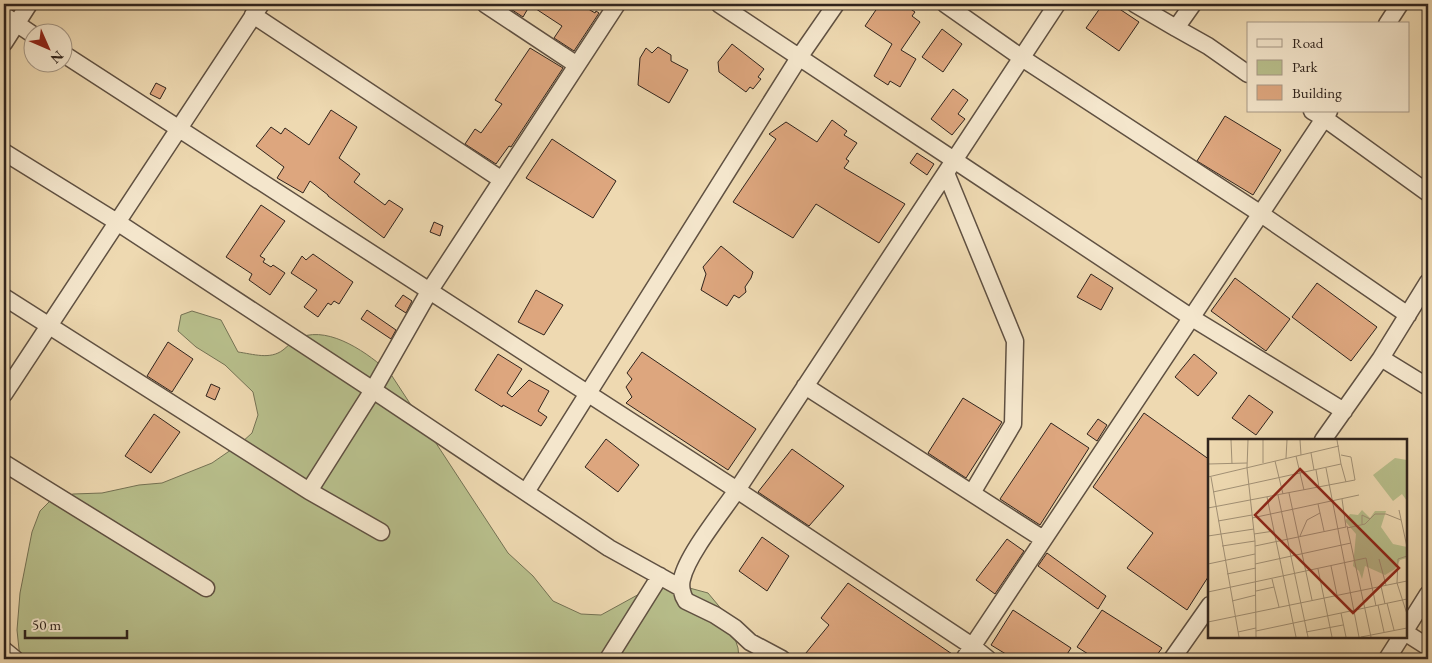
<svg xmlns="http://www.w3.org/2000/svg" width="1432" height="663" font-family="'EB Garamond',serif">
<style>
.green{fill:#b8bf8c;stroke:#747254}
.building{fill:#dda67e;stroke:#30241d}
.lines{fill:none;stroke-linecap:round;stroke-linejoin:round}
.minor-casing{stroke:#605142;stroke-width:19}
.minor{stroke:#f4e6cc;stroke-width:16}
.inset-road{fill:none;stroke:#a29176;stroke-width:1}
.view{fill:#8f2418;fill-opacity:0.15;stroke:#8f2418;stroke-width:2.5}
.inset-edge{fill:none;stroke:#30241d;stroke-width:2.5}
</style>
<rect width="100%" height="100%" fill="#eed9b1"/>
<filter id="stains"><feTurbulence type="fractalNoise" baseFrequency=".004" numOctaves="4"/><feColorMatrix values="0 0 0 0 .2 0 0 0 0 .09 0 0 0 0 .02 0 0 0 .5 -.17"/></filter>
<radialGradient id="worn" r=".72"><stop offset=".6" stop-color="#630" stop-opacity="0"/><stop offset="1" stop-color="#630" stop-opacity=".3"/></radialGradient>
<path class="green" d="M 192,311 L 221,320 L 238,352 C 253,354 270,360 283,350 C 288,346 295,339 301,337 C 331,326 369,354 390,373 L 508,553 L 533,576 L 553,601 L 581,614 L 601,615 L 652,587 L 682,586 L 708,593 L 728,617 L 738,648 L 739,659 L 20,659 L 17,630 L 20,593 L 32,532 L 40,511 L 50,501 L 73,494 L 102,493 L 139,485 L 162,483 L 212,463 L 241,443 L 252,433 L 258,415 L 253,392 L 225,365 L 196,347 L 178,331 L 181,315 Z"/>
<path class="building" d="M 503,4 L 580,4 L 595,13 L 596,11 L 599,13 L 574,51 L 554,38 L 562,26 L 530,5 L 523,17 Z
M 880,4 L 903,4 L 915,12 L 912,16 L 920,22 L 901,50 L 916,59 L 900,87 L 890,81 L 888,85 L 874,76 L 892,44 L 865,26 Z
M 1103,4 L 1112,4 L 1139,22 L 1119,51 L 1086,28 Z
M 942,29 L 962,44 L 943,72 L 922,57 Z
M 732,44 L 764,69 L 758,77 L 761,79 L 753,89 L 750,87 L 746,92 L 719,72 L 718,62 Z
M 658,47 L 671,55 L 671,61 L 688,70 L 669,103 L 638,85 L 640,58 L 646,48 L 652,53 Z
M 530,48 L 563,68 L 511,147 L 509,146 L 496,164 L 465,144 L 475,129 L 481,133 L 502,104 L 495,100 Z
M 156,83 L 166,88 L 160,99 L 150,94 Z
M 953,89 L 968,100 L 958,114 L 965,119 L 952,135 L 931,119 Z
M 331,110 L 357,127 L 339,158 L 360,174 L 354,182 L 385,205 L 389,200 L 403,209 L 384,238 L 328,196 L 328,195 L 310,181 L 303,193 L 277,178 L 284,167 L 256,146 L 271,127 L 281,134 L 285,128 L 309,145 Z
M 1225,116 L 1281,150 L 1253,195 L 1197,161 Z
M 832,120 L 847,131 L 844,135 L 857,143 L 846,159 L 849,161 L 844,168 L 905,204 L 879,243 L 816,204 L 793,238 L 733,202 L 776,139 L 769,134 L 786,122 L 817,142 Z
M 552,139 L 616,181 L 593,218 L 526,178 Z
M 917,153 L 934,164 L 927,175 L 910,163 Z
M 261,205 L 285,221 L 260,256 L 265,259 L 263,262 L 271,267 L 273,265 L 285,273 L 270,295 L 249,280 L 252,274 L 226,257 Z
M 434,222 L 443,226 L 440,236 L 430,232 Z
M 721,246 L 753,272 L 751,278 L 745,287 L 746,292 L 739,298 L 734,295 L 727,306 L 701,290 L 706,274 L 703,267 Z
M 313,254 L 353,282 L 339,304 L 334,301 L 331,305 L 328,303 L 318,317 L 304,307 L 317,290 L 291,273 L 302,256 L 306,260 Z
M 1091,274 L 1113,288 L 1101,310 L 1077,297 Z
M 1235,278 L 1290,319 L 1266,351 L 1211,311 Z
M 1317,283 L 1377,327 L 1351,361 L 1292,317 Z
M 536,290 L 563,305 L 544,335 L 518,322 Z
M 403,295 L 412,301 L 406,313 L 395,306 Z
M 367,310 L 396,330 L 391,339 L 361,319 Z
M 168,342 L 193,359 L 172,392 L 147,376 Z
M 642,352 L 756,429 L 728,470 L 626,403 L 632,397 L 626,387 L 632,379 L 627,373 Z
M 498,354 L 522,369 L 507,393 L 512,397 L 529,380 L 549,391 L 538,411 L 547,417 L 541,426 L 503,405 L 502,407 L 475,390 Z
M 1194,354 L 1217,373 L 1198,396 L 1175,377 Z
M 211,384 L 220,388 L 215,400 L 206,396 Z
M 1249,395 L 1273,412 L 1256,435 L 1232,418 Z
M 963,398 L 1002,422 L 966,478 L 928,453 Z
M 1144,413 L 1210,460 L 1210,574 L 1187,610 L 1127,568 L 1153,533 L 1093,487 Z
M 154,414 L 180,432 L 151,473 L 125,456 Z
M 1098,419 L 1107,425 L 1097,441 L 1087,434 Z
M 1051,423 L 1089,448 L 1040,525 L 1000,499 Z
M 606,439 L 639,465 L 618,492 L 585,467 Z
M 792,449 L 844,486 L 809,526 L 758,492 Z
M 762,537 L 789,556 L 767,591 L 739,571 Z
M 1007,539 L 1024,551 L 995,594 L 976,580 Z
M 1047,553 L 1106,596 L 1098,609 L 1038,566 Z
M 848,583 L 955,656 L 954,659 L 801,659 L 829,625 L 821,618 Z
M 1013,610 L 1071,648 L 1064,659 L 1014,659 L 991,645 Z
M 1102,610 L 1162,648 L 1154,659 L 1096,659 L 1077,647 Z"/>
<g class="lines">
<g class="minor-casing">
<path id="minor" d="M 485,4 L 577,65
M 719,4 L 1192,318 L 1344,411
M 945,4 L 1022,58 L 1261,214 L 1408,315
M 1135,4 L 1176,28 L 1193,4
M 4,15 L 32,34
M 253,15 L 502,180
M 1387,24 L 1400,4
M 1176,28 L 1208,46 L 1248,74
M 4,43 L 29,4
M 62,53 L 737,490 L 972,646 L 988,659
M 1312,111 L 1324,118 L 1428,193
M 4,152 L 117,222 L 373,390 L 609,548 L 681,588
M 946,173 L 1015,341 L 1013,424 L 972,493
M 4,297 L 309,491 L 373,390 L 430,290 L 617,4
M 1381,358 L 1428,387
M 805,386 L 1043,539
M 4,394 L 261,4
M 1323,440 L 1381,358 L 1428,282
M 4,463 L 206,588
M 309,491 L 381,532
M 526,492 L 800,56 L 836,4
M 1406,629 L 1428,594
M 1406,633 L 1428,647
M 4,650 L 15,659
M 608,659 L 660,576
M 782,659 L 750,642 L 735,628 L 715,615 L 686,601 C 682,595 680,586 682,579 C 687,555 722,512 737,490 L 1057,4
M 964,659 L 1329,111
M 1172,659 L 1210,605
M 1387,659 L 1401,637"/>
</g>
<use href="#minor" class="minor"/>
</g>
<g transform="translate(1208 439)">
<rect width="199" height="199" fill="#eed9b1"/>
<path d="M 187,19 L 199,21 L 199,62 L 194,55 L 185,62 L 165,36 ZM 154,71 L 162,79 L 167,72 L 178,72 L 173,88 L 185,105 L 199,108 L 199,119 L 192,121 L 187,130 L 177,136 L 157,127 L 154,140 L 151,132 L 145,127 L 148,95 L 137,82 L 142,75 L 150,76 Z" fill="#b8bf8c"/>
<path class="inset-road" d="M 23,1 L 24,25M 40,1 L 39,29 L 47,102 L 48,198M 55,1 L 55,24M 92,1 L 93,16M 103,14 L 106,31M 88,17 L 96,51M 78,19 L 79,1M 67,22 L 75,55M 0,25 L 39,24M 133,25 L 138,43M 118,29 L 151,198M 108,31 L 111,48M 0,38 L 131,7M 3,38 L 31,198M 5,53 L 133,25 L 129,1M 81,54 L 104,161M 70,56 L 100,198M 59,58 L 66,92M 110,65 L 116,92M 0,69 L 147,41 L 143,18 L 133,16M 191,71 L 199,108M 44,79 L 151,56M 10,82 L 44,76M 154,85 L 154,76 L 162,80M 139,87 L 163,198M 139,89 L 157,85 L 167,75 L 178,75 L 193,81M 46,95 L 66,92 L 88,198M 0,97 L 46,90M 92,97 L 99,81 L 112,74M 14,107 L 47,102M 47,107 L 138,88 L 134,60M 199,117 L 190,120 L 189,144 L 199,175M 171,120 L 178,146M 0,125 L 47,115M 47,125 L 143,104M 123,127 L 129,156M 110,130 L 124,198M 19,135 L 48,129M 64,140 L 71,168M 173,147 L 177,165M 48,152 L 66,148M 0,153 L 158,119 L 168,167M 24,162 L 48,156M 179,164 L 186,191M 170,166 L 176,193M 133,174 L 138,198M 0,183 L 199,142M 48,192 L 199,160M 30,193 L 48,189M 98,193 L 135,186M 153,198 L 199,189"/>
<path class="view" d="M 92,30 L 191,129 L 145,174 L 47,76 Z"/>
<rect width="199" height="199" class="inset-edge"/>
</g>
<rect width="1432" height="663" fill="none" stroke="#eed9b1" stroke-width="20"/>
<rect x="5" y="5" width="1422" height="653" fill="none" stroke="#30241d" stroke-width="2.5"/>
<rect x="10" y="10" width="1412" height="643" fill="none" stroke="#30241d"/>
<rect x="1247" y="22" width="162" height="90" fill="#f4e6cc" stroke="#a69886"/>
<rect x="1257" y="39" width="25" height="8" fill="#f4e6cc" stroke="#a69886"/>
<text x="1292" y="48" font-size="15" fill="#30241d">Road</text>
<rect x="1257" y="60" width="25" height="15" fill="#b8bf8c" stroke="#a69886"/>
<text x="1292" y="72" font-size="15" fill="#30241d">Park</text>
<rect x="1257" y="85" width="25" height="15" fill="#dda67e" stroke="#a69886"/>
<text x="1292" y="98" font-size="15" fill="#30241d">Building</text>
<g transform="translate(48 48) rotate(135)"><circle r="24" fill="#f4e6cc" stroke="#a69886"/>
<path d="M0-4L9 19L0 12L-9 19Z" fill="#8f2418"/>
<text y="-8" font-size="14" font-weight="bold" text-anchor="middle" fill="#30241d">N</text>
</g>
<path d="M25 630v8h102v-8" fill="none" stroke="#30241d" stroke-width="2.5"/>
<text x="32" y="630" font-size="15" fill="#30241d" stroke="#f4e6cc" stroke-width="4" paint-order="stroke">50 m</text>
<rect width="100%" height="100%" filter="url(#stains)"/>
<rect width="100%" height="100%" fill="url(#worn)"/>
</svg>
